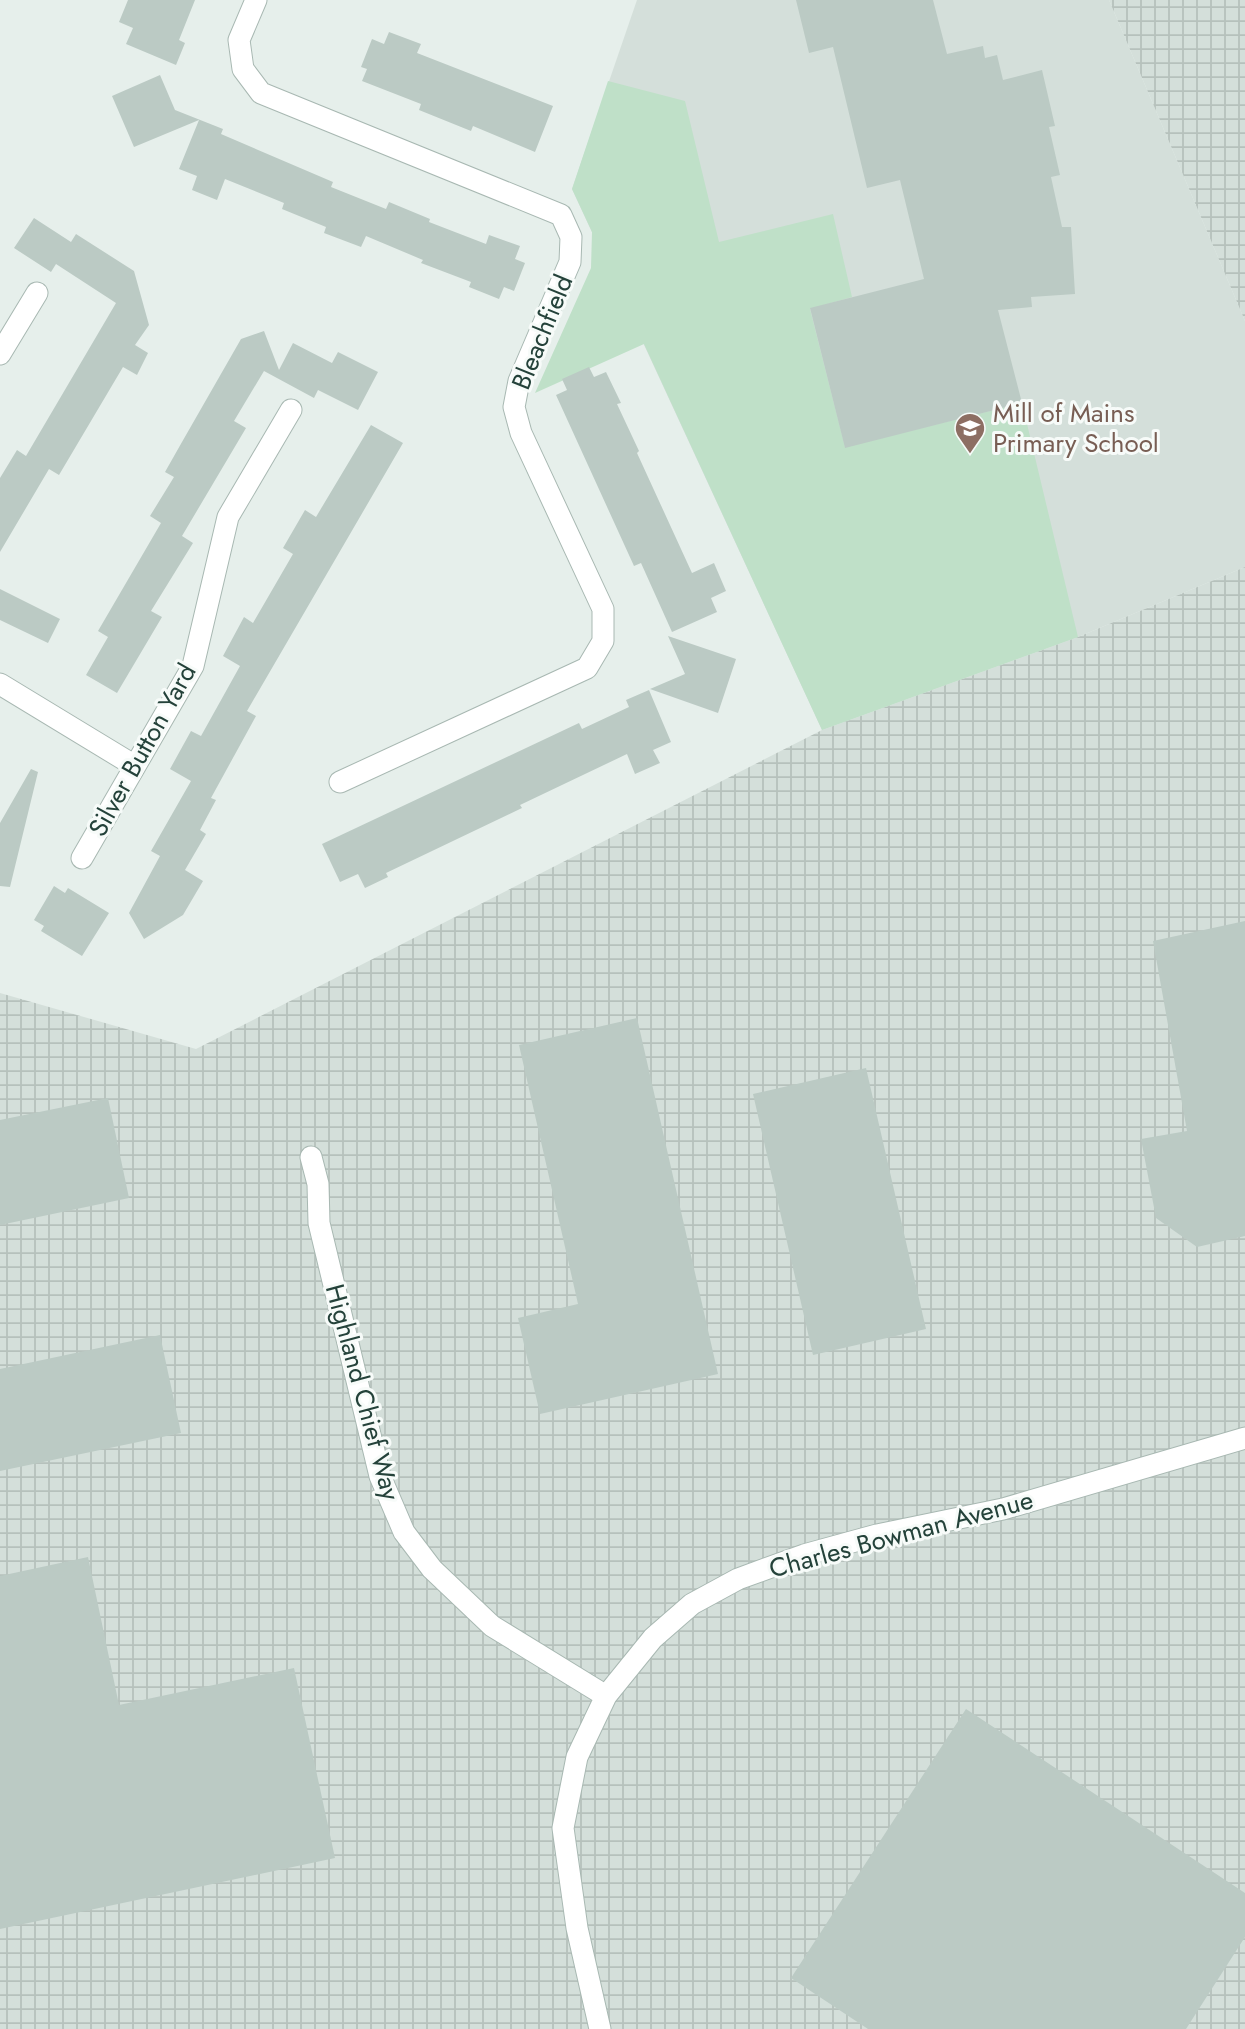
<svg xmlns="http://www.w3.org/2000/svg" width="1245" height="2029" font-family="Jost,sans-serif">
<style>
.built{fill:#d4dfda}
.industrial{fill:url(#industrial-grid)}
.green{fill:#bfe0c8}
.building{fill:#bbcac4}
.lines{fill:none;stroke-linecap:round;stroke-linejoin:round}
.street-casing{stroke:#a8b8b2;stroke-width:23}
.street{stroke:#fff;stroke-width:21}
.labels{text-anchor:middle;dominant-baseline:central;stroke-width:6;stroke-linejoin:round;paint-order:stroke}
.street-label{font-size:26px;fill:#24423a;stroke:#f7fbf9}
.education-label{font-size:26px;fill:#785e54;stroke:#f7fbf9;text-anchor:start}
</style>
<defs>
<pattern id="industrial-grid" width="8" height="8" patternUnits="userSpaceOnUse" patternTransform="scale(1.75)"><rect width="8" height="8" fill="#d4dfda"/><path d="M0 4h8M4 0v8" fill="none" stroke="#b6c1bc"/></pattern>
</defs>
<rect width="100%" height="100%" fill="#e6efeb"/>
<path class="built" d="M 637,0 L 1109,0 L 1245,321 L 1245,567 L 1078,637 L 822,730 L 572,189 Z"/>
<path class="industrial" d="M 1109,0 L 1245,0 L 1245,321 Z
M 1245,567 L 1245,2029 L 0,2029 L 0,993 L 196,1049 L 822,730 L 1078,637 Z"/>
<path class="green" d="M 608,81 L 685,101 L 719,242 L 833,214 L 852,297 L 810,309 L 845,447 L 1022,403 L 1078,637 L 822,730 L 644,344 L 535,393 L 591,268 L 592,232 L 572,189 Z"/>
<path class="building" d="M 128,0 L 195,0 L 179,40 L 185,43 L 176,65 L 126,44 L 133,28 L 119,22 Z
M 796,0 L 933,0 L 947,54 L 983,46 L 985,58 L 997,55 L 1003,80 L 1042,70 L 1055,126 L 1049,127 L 1060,175 L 1051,177 L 1062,227 L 1071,227 L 1075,294 L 1031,297 L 1032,307 L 998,310 L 1022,403 L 845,448 L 810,308 L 924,279 L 900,180 L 867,188 L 833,47 L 809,53 Z
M 389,32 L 421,44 L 417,53 L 553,106 L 535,152 L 473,126 L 471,131 L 419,110 L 421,104 L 362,81 L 367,69 L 361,67 L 372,39 L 384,44 Z
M 160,75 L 175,110 L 223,129 L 221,134 L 333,182 L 331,187 L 386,209 L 389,202 L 430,219 L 429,222 L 486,244 L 489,235 L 520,246 L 515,259 L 525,263 L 514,291 L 504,287 L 499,299 L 469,287 L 471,282 L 421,263 L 423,260 L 366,236 L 361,247 L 324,233 L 326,227 L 282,209 L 284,203 L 225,179 L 217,200 L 192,190 L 197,176 L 179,169 L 199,120 L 134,147 L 112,96 Z
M 34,218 L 71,242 L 76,234 L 134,271 L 149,325 L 135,345 L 148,353 L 137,375 L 123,367 L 59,475 L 49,469 L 0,552 L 0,478 L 17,450 L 26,456 L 116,303 L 56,264 L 51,272 L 14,248 Z
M 264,331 L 279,370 L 293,343 L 332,363 L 338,352 L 378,372 L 358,410 L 318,390 L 314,398 L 264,371 L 234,421 L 246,428 L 182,536 L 193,543 L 151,611 L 162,617 L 117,693 L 86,675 L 108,637 L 98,631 L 161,523 L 150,516 L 174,477 L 165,472 L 182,442 L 241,339 Z
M 589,367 L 594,377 L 606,372 L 621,403 L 617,404 L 639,451 L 637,453 L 692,573 L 714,563 L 726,591 L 711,598 L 717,612 L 672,632 L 641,563 L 634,566 L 556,395 L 567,390 L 562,379 Z
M 371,425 L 403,443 L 247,711 L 256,716 L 211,798 L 216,800 L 200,830 L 206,834 L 185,870 L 203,881 L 183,915 L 144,939 L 129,913 L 160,856 L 151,851 L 191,781 L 170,769 L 191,731 L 201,736 L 240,666 L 223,656 L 244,617 L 253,623 L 293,554 L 283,548 L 305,510 L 316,517 Z
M 0,589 L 60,619 L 48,643 L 0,620 Z
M 668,636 L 736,659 L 718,713 L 650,689 L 685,674 Z
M 649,690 L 671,742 L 653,750 L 660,763 L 635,774 L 627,754 L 520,805 L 522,808 L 386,873 L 388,877 L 365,888 L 358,874 L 340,882 L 322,844 L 579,723 L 582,729 L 629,707 L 626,700 Z
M 31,769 L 38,772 L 10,887 L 0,886 L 0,823 Z
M 54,886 L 65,893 L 68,888 L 109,913 L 82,956 L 41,931 L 44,926 L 34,920 Z
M 1245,921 L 1245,1236 L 1197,1247 L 1156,1218 L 1141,1139 L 1187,1131 L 1153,941 Z
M 637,1018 L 718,1374 L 540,1414 L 518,1318 L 578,1304 L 519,1045 Z
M 866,1068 L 926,1329 L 813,1355 L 753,1094 Z
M 108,1098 L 129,1198 L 0,1225 L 0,1120 Z
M 160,1335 L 181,1433 L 0,1471 L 0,1369 Z
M 88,1557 L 119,1705 L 294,1668 L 335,1858 L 0,1929 L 0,1576 Z
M 966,1709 L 1245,1893 L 1245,1937 L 1186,2029 L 868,2029 L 791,1978 Z"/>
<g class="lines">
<g class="street-casing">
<path id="street" d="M 256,0 L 239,40 L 243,69 L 261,93 L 561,215 L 571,237 L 570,262 L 519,381 L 514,407 L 521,433 L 603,609 L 603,641 L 587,668 L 340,782
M 0,354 L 37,293
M 0,684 L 135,766
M 82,858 L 193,666 L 228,517 L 291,410
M 311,1157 L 318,1184 L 319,1223 L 380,1476 L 404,1532 L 432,1569 L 492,1626 L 606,1696
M 600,2029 L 577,1928 L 563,1828 L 577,1757 L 606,1696 L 653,1638 L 692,1604 L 738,1579 L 804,1555 L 877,1535 L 1003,1509 L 1245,1438"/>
</g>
<use href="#street" class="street"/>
</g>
<defs>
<g id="school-pin" transform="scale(1.575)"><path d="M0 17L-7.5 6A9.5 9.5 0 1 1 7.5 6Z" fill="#8d6e63" stroke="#f7fbf9"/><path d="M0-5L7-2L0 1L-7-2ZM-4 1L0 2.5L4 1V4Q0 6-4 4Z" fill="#fff"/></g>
</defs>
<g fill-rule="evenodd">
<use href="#school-pin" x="970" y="428"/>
</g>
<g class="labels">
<g class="street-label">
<text transform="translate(542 332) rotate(-68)">Bleachfield</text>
<text transform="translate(142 750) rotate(-61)">Silver Button Yard</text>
<text transform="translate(363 1392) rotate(75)">Highland Chief Way</text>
<text transform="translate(901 1534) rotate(-15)">Charles Bowman Avenue</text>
</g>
<g class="education-label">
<text x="993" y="413">Mill of Mains<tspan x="993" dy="30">Primary School</tspan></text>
</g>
</g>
</svg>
